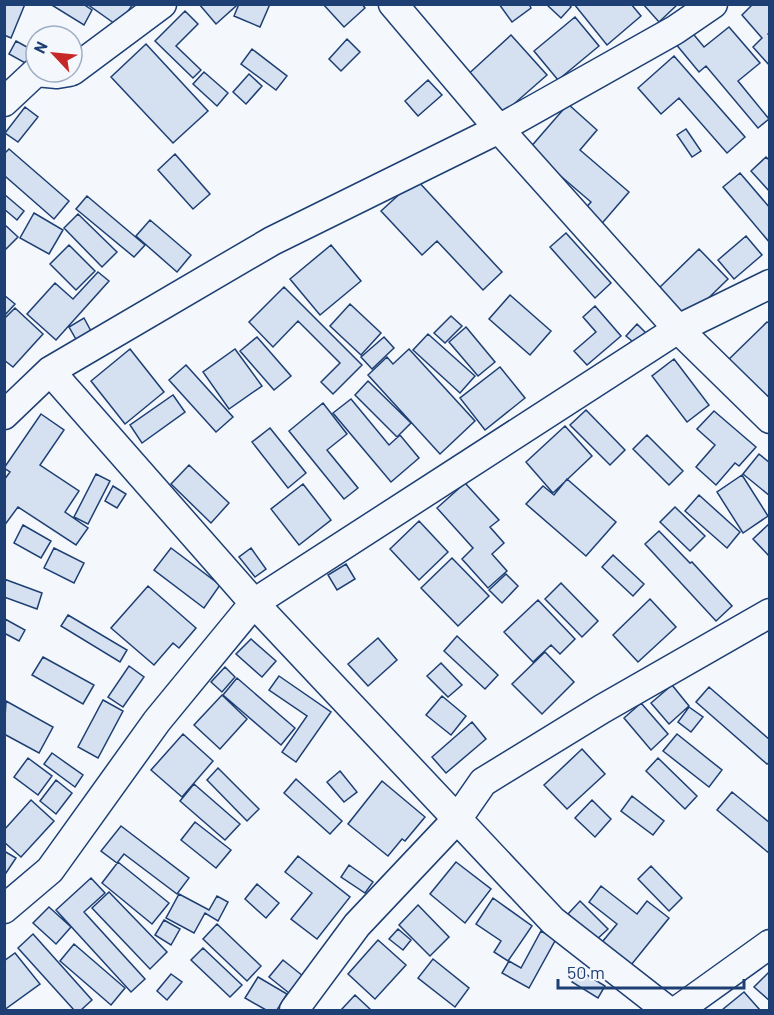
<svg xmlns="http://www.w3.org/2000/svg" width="774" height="1015" font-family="Barlow,sans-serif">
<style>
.building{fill:#d5e0f0;stroke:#1d3f73;stroke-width:1.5}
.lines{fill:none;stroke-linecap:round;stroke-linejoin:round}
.minor-casing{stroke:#1d3f73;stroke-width:31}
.minor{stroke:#f4f7fb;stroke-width:28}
</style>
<rect width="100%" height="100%" fill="#f4f7fb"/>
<path class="building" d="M 5,4 L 25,4 L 11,38 L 4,35 Z
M 50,4 L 83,4 L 92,10 L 84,25 Z
M 87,4 L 133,4 L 118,26 Z
M 199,4 L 235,4 L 236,6 L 216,24 Z
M 239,4 L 270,4 L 260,27 L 234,16 Z
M 323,4 L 362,4 L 365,8 L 344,27 Z
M 499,4 L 529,4 L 531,8 L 512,22 Z
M 546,4 L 569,4 L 571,7 L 561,18 Z
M 574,4 L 631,4 L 641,16 L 607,45 Z
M 643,4 L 678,4 L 659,22 Z
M 753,4 L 770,4 L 770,32 L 768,34 L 770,36 L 770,66 L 753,47 L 762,38 L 742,15 Z
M 185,11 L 198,24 L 176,46 L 201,70 L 193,78 L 155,41 Z
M 575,17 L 599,46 L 558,80 L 534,51 Z
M 729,27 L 760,63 L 738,81 L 769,119 L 758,128 L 706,66 L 699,72 L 675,43 L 690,30 L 704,47 Z
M 511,35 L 547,75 L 499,117 L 464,78 Z
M 347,39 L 360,52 L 341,71 L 329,59 Z
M 16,41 L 36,52 L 36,69 L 9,54 Z
M 146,44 L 208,111 L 173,143 L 111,77 Z
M 252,49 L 287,76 L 276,90 L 241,64 Z
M 674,56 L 745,137 L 727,153 L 679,98 L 661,114 L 638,88 Z
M 204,72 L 228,93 L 217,106 L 193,84 Z
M 249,74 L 262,86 L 246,104 L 233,92 Z
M 428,80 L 442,95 L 418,116 L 405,101 Z
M 568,104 L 597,130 L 580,150 L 629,192 L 598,228 L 581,213 L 591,202 L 529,149 Z
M 25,107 L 38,117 L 18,142 L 5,133 Z
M 686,129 L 701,151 L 692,157 L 677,135 Z
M 9,149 L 69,201 L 54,219 L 6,177 L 4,179 L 4,154 Z
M 9,149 L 69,201 L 54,219 L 6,177 L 4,179 L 4,154 Z
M 175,154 L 210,194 L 193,209 L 158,170 Z
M 766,157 L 770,161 L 770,192 L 751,171 Z
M 740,173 L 770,208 L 770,243 L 723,187 Z
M 416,179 L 502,272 L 483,290 L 437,241 L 422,255 L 381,211 Z
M 4,194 L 24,211 L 17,220 L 4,209 Z
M 4,194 L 24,211 L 17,220 L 4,209 Z
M 87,196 L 145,245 L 134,257 L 76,209 Z
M 34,213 L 63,230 L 49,254 L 20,238 Z
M 78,214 L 117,252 L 102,267 L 64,228 Z
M 150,220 L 191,255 L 177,272 L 136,236 Z
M 4,224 L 18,237 L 5,250 L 4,250 Z
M 566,233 L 611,283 L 595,298 L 550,247 Z
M 746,236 L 762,255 L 734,279 L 718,260 Z
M 69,245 L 95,271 L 76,290 L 50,264 Z
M 331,245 L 361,281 L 320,315 L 290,279 Z
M 699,249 L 728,279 L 687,319 L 658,289 Z
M 98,272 L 109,281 L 56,340 L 27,314 L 55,283 L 73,299 Z
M 284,287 L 362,365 L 333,394 L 321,382 L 340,363 L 298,321 L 273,347 L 249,322 Z
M 4,295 L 15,304 L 4,316 Z
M 4,295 L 15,304 L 4,316 Z
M 510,295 L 551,331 L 530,355 L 489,319 Z
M 350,304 L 381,333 L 361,355 L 330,326 Z
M 595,306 L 621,336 L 587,365 L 574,351 L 596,332 L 583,317 Z
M 15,308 L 43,334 L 13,367 L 4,360 L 4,319 Z
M 15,308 L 43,334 L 13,367 L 4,360 L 4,319 Z
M 451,316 L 462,326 L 445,343 L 434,333 Z
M 84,318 L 92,333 L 77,341 L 69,327 Z
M 767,322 L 770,324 L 770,412 L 723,365 Z
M 637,324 L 649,336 L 639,347 L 626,336 Z
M 466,327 L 495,362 L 478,376 L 449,342 Z
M 428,334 L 475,376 L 460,393 L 413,350 Z
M 257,337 L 291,376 L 274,390 L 240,351 Z
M 384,337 L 394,348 L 372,369 L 361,357 Z
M 130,349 L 164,392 L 125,424 L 91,381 Z
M 235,349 L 262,386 L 229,409 L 203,372 Z
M 409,349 L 475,421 L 440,454 L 368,375 L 387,357 L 393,364 Z
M 674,359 L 709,405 L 687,422 L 652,376 Z
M 186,365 L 233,417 L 216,432 L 169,380 Z
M 500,367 L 525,398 L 485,430 L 460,398 Z
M 368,381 L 411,423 L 397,437 L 355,395 Z
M 173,395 L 185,412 L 142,443 L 130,425 Z
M 351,399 L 389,445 L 400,435 L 419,458 L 391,482 L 333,413 Z
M 323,403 L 347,434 L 327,450 L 358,488 L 344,499 L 289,431 Z
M 586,410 L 625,450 L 610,465 L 570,425 Z
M 714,411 L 756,447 L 739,466 L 735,463 L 716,485 L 696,467 L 715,445 L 697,429 Z
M 41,414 L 64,430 L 40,465 L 79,491 L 65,512 L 88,528 L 76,545 L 18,507 L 4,526 L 4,480 L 10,472 L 4,468 Z
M 565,426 L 592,456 L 553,493 L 526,462 Z
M 270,428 L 306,473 L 288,488 L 252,442 Z
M 647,435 L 683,471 L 669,485 L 633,449 Z
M 759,454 L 770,463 L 770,496 L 743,474 Z
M 189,465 L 229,503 L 211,523 L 171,484 Z
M 96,474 L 110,481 L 88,524 L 74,517 Z
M 742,475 L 768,516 L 743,533 L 717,492 Z
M 567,479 L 616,522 L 586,556 L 526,504 L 543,486 L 554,495 Z
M 465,483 L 499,520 L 490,527 L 504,543 L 492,554 L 507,571 L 488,588 L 462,559 L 473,548 L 437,508 Z
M 303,484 L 331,520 L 299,545 L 271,509 Z
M 113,486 L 126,494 L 117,508 L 105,501 Z
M 699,495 L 740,532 L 727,548 L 685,511 Z
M 675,507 L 705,536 L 690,551 L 660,522 Z
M 419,521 L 448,552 L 419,580 L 390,549 Z
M 770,523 L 770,557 L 753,539 Z
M 23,525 L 51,541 L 41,558 L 14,543 Z
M 659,531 L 690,563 L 692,562 L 732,606 L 716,621 L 645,544 Z
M 54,548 L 84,563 L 74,583 L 44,568 Z
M 171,548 L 220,585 L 204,608 L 154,570 Z
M 251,548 L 266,569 L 255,577 L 239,557 Z
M 613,555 L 644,584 L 633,596 L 602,567 Z
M 452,558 L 489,596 L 458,626 L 421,588 Z
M 346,564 L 355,579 L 337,590 L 328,575 Z
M 506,574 L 518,586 L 502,603 L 489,590 Z
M 4,579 L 42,593 L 37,609 L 4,597 Z
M 561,583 L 598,621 L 582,637 L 545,599 Z
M 148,586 L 196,628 L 179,648 L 173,643 L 154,665 L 111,628 Z
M 650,599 L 676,627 L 638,662 L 613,635 Z
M 538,600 L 575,639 L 560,654 L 551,645 L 533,662 L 504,632 Z
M 68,615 L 127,650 L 120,662 L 61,626 Z
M 5,619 L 25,630 L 19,641 L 4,633 Z
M 457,636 L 498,675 L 485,689 L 444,651 Z
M 378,638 L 397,660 L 368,686 L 348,664 Z
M 251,639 L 276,661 L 262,677 L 236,654 Z
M 545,652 L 574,682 L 542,714 L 512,684 Z
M 43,657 L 94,685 L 83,704 L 32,675 Z
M 441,663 L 462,685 L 448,697 L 427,676 Z
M 129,666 L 144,677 L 123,707 L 108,697 Z
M 225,667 L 235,677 L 222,692 L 211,682 Z
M 279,676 L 331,712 L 296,762 L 282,752 L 307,716 L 269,690 Z
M 237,678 L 295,728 L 281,745 L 223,695 Z
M 672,685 L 689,706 L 669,724 L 651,703 Z
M 709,687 L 770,740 L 770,762 L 767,764 L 696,702 Z
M 222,695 L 247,719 L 220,749 L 194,725 Z
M 442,696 L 466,716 L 451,735 L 426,715 Z
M 103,700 L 123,711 L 98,758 L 78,747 Z
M 6,701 L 53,727 L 39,753 L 4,734 Z
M 641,703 L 668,734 L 651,750 L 624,718 Z
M 689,707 L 703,717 L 691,732 L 678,722 Z
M 472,722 L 486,739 L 446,773 L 432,757 Z
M 183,734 L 213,761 L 182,797 L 151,770 Z
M 677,734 L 722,770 L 709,787 L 663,751 Z
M 582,749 L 605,774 L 567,809 L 544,785 Z
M 52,753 L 83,775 L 75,787 L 44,764 Z
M 28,758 L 52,776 L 38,795 L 14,777 Z
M 28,758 L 52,776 L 38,795 L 14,777 Z
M 658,758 L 697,796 L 685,809 L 646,771 Z
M 218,768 L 259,809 L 247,821 L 207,780 Z
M 340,771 L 357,792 L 344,802 L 327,782 Z
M 296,779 L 342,821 L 330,834 L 284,793 Z
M 56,780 L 72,793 L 56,814 L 40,801 Z
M 56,780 L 72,793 L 56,814 L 40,801 Z
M 382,781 L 425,817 L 405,841 L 402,839 L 388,856 L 348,824 Z
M 194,784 L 240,824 L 225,840 L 180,801 Z
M 732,792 L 770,823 L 770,854 L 717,810 Z
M 632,796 L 664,821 L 653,835 L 621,811 Z
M 31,800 L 54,821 L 21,857 L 4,842 L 4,830 Z
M 592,800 L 611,819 L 595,837 L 575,818 Z
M 195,822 L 231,850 L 216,868 L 181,840 Z
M 195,822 L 231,850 L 216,868 L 181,840 Z
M 121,826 L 189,878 L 177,894 L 124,854 L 117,863 L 101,851 Z
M 4,851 L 16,858 L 4,876 Z
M 298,856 L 350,897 L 317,939 L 291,919 L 312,893 L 285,872 Z
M 298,856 L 350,897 L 317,939 L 291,919 L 312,893 L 285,872 Z
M 118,862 L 169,903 L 152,924 L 102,883 Z
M 456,862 L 491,889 L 465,923 L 430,894 Z
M 349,865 L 373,882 L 365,893 L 341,877 Z
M 651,866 L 682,898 L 669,911 L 638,879 Z
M 91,878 L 105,893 L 84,912 L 145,979 L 131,992 L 56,910 Z
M 257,884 L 279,903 L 266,918 L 245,899 Z
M 257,884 L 279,903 L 266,918 L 245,899 Z
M 601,886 L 637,914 L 647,901 L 669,918 L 627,970 L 598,947 L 617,924 L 589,902 Z
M 109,892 L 167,952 L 150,969 L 92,908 Z
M 179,894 L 209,910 L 217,896 L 228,902 L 218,921 L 205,913 L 194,933 L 166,918 Z
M 493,898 L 532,926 L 508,961 L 494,952 L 501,941 L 476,924 Z
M 580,901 L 608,929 L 595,941 L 568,914 Z
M 418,905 L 449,937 L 430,956 L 399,925 Z
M 49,907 L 71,927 L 56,944 L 33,923 Z
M 164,920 L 180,929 L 171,945 L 155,935 Z
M 217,924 L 261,966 L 247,981 L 203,939 Z
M 398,929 L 411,940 L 403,950 L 389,939 Z
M 398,929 L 411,940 L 403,950 L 389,939 Z
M 541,931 L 556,939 L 529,988 L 502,973 L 509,961 L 521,968 Z
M 33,934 L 92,1000 L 81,1010 L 74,1010 L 18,948 Z
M 378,940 L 406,965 L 375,999 L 348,974 Z
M 378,940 L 406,965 L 375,999 L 348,974 Z
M 74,944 L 125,988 L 111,1005 L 60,961 Z
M 203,948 L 242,985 L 230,997 L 191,960 Z
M 15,953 L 40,984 L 4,1010 L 4,961 Z
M 433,959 L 469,988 L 455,1007 L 418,978 Z
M 433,959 L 469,988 L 455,1007 L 418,978 Z
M 283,960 L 303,976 L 289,993 L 269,977 Z
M 579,970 L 605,986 L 598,998 L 572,982 Z
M 770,971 L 770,1001 L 754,987 Z
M 171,974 L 182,982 L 167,1000 L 157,991 Z
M 258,977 L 287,994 L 277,1010 L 266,1010 L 245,998 Z
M 744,992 L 760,1010 L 722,1010 Z
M 355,995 L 371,1010 L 341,1010 Z"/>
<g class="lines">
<g class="minor-casing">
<path id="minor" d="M 393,4 L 499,129 L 678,329 L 770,419
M 72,71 L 162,4
M 4,102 L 36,72 L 57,74 L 69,72
M 50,371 L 254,603 L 553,921 L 667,1010
M 4,415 L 50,371 L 272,241 L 499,129 L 675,30 L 713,4
M 4,909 L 50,870 L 157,721 L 254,603 L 678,329 L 770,284
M 294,1010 L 357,925 L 458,818 L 483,782 L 602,709 L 770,613
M 678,1010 L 770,944"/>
</g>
<use href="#minor" class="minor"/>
</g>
<rect width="774" height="1015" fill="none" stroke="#1d3f73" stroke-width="12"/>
<g transform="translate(54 54) rotate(296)"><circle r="28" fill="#f4f7fb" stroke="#9eadc5" stroke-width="1.5"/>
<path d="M0-4.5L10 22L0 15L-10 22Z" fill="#c62828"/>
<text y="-9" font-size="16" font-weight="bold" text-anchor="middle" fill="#1d3f73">N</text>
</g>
<path d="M558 979v9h186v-9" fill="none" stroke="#1d3f73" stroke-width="3"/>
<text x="567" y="979" font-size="18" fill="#1d3f73" stroke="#f4f7fb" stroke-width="4.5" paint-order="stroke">50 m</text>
</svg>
